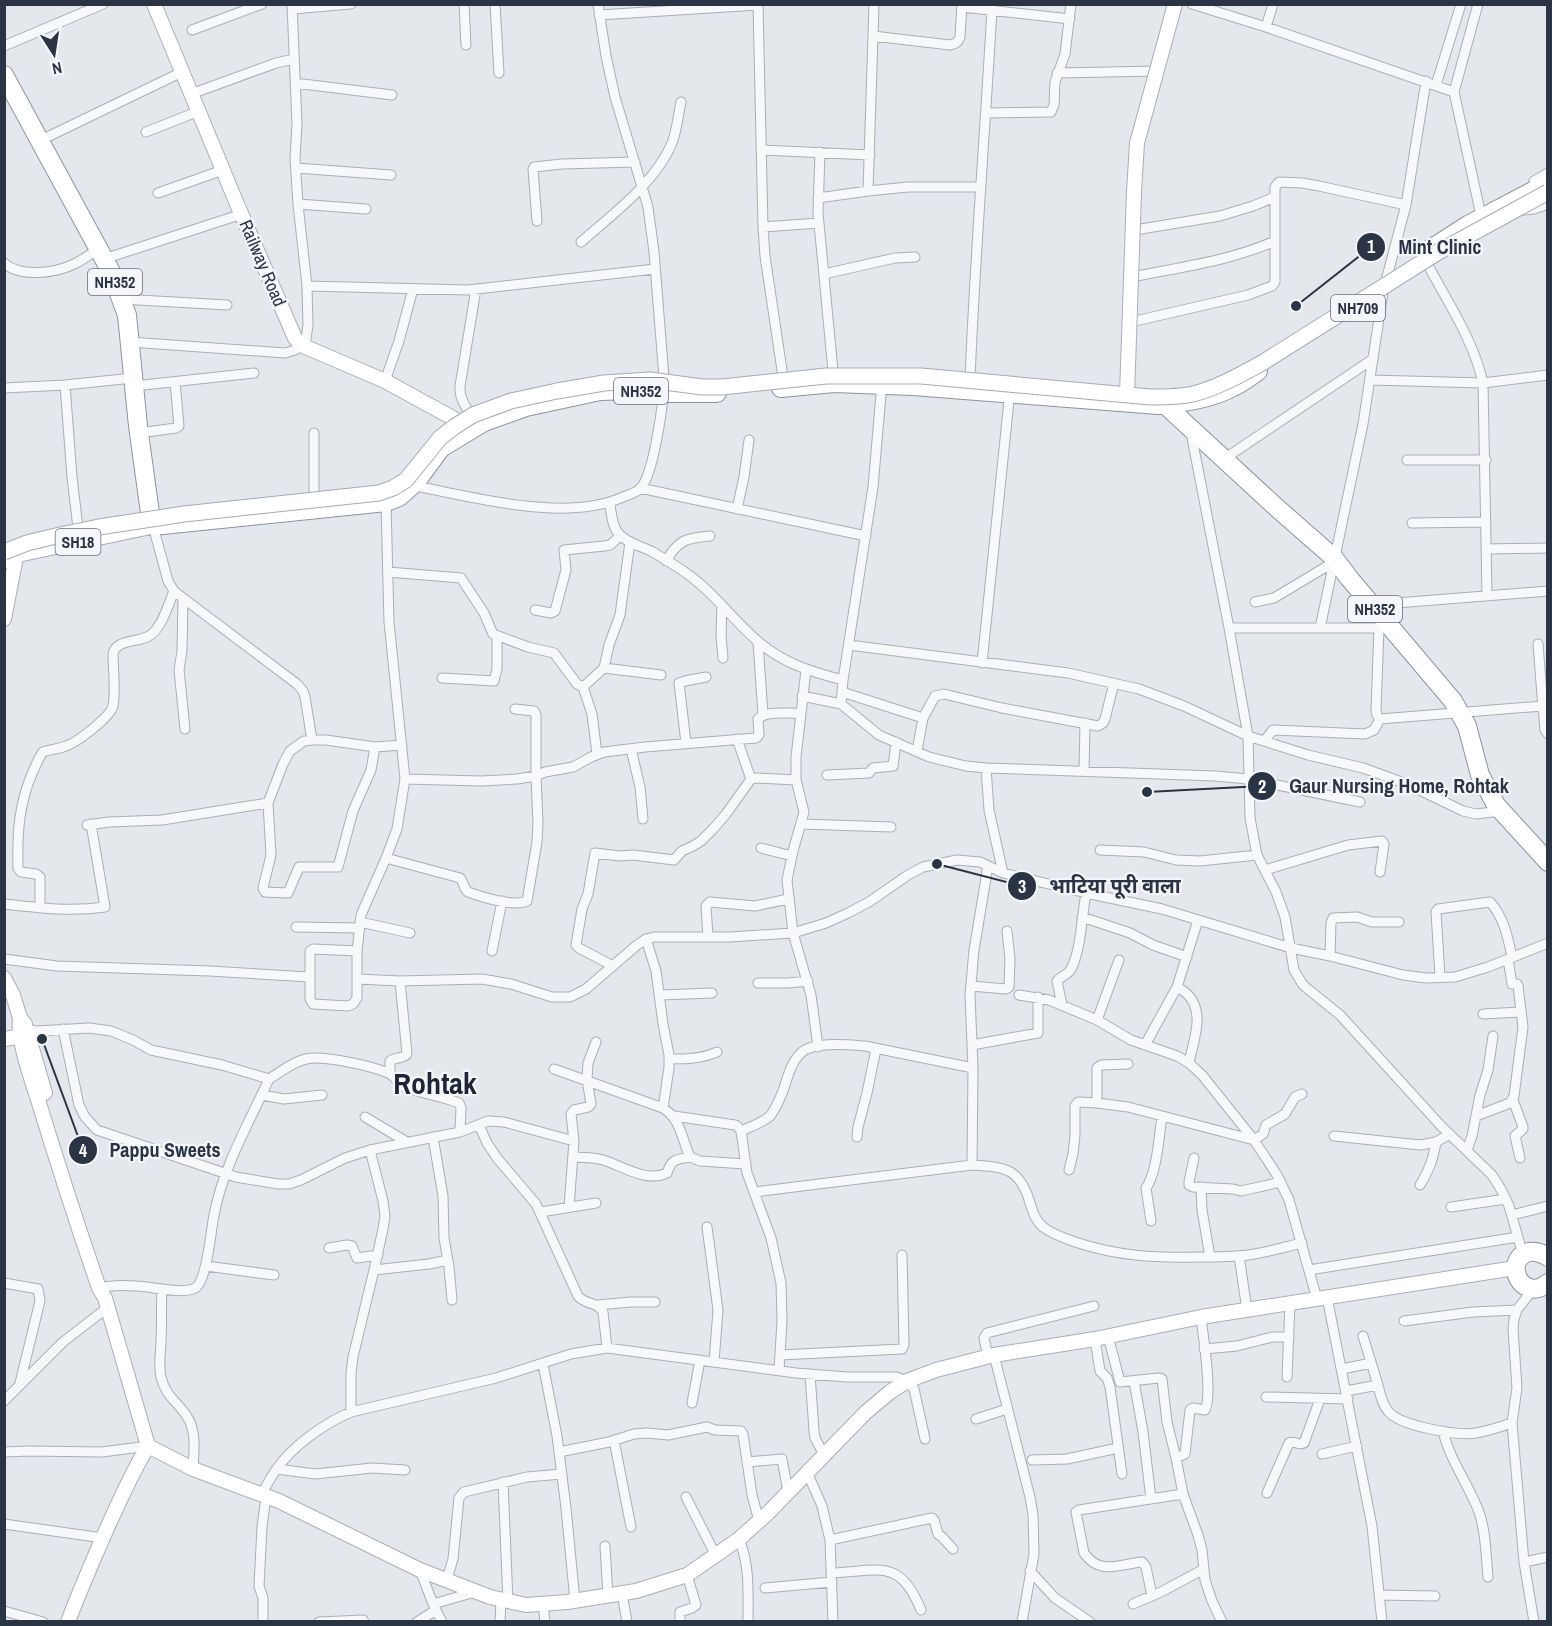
<svg xmlns="http://www.w3.org/2000/svg" width="1552" height="1626" font-family="'Archivo Narrow','Noto Sans Devanagari',sans-serif">
<style>
.lines{fill:none;stroke-linecap:round;stroke-linejoin:round}
.street-casing{stroke:#a9aeb7;stroke-width:11}
.secondary-casing{stroke:#a9aeb7;stroke-width:16}
.primary-casing{stroke:#a3abb8;stroke-width:17}
.highway-casing{stroke:#8b94a3;stroke-width:20}
.street{stroke:#f7f8fa;stroke-width:9}
.secondary{stroke:#fff;stroke-width:14}
.primary{stroke:#fff;stroke-width:15}
.highway{stroke:#fff;stroke-width:18}
.secondary-bridge-casing{stroke:#a9aeb7;stroke-width:16;stroke-linecap:butt}
.primary-bridge-casing{stroke:#a3abb8;stroke-width:17;stroke-linecap:butt}
.secondary-bridge{stroke:#fff;stroke-width:14}
.primary-bridge{stroke:#fff;stroke-width:15}
.labels{text-anchor:middle;dominant-baseline:central;stroke-width:4.5;stroke-linejoin:round;paint-order:stroke}
.shield{fill:#f4f6f9;stroke:#676e7b;stroke-width:1.5}
.shield-label{font-size:16px;font-weight:bold;fill:#2b3445}
.street-label{font-size:18px;fill:#2b3445;stroke:#f4f6f9}
.town-label{font-size:30px;font-weight:bold;fill:#1d2536;stroke:#f4f6f9}
.leader{fill:none;stroke:#2b3445;stroke-width:2}
.callout-dot{fill:#2b3445;stroke:#f4f6f9;stroke-width:2}
.mark-label{font-size:18px;text-anchor:middle;font-weight:bold;fill:#fff}
.callout-label{font-size:20px;text-anchor:middle;font-weight:bold;fill:#2b3445;stroke:#f4f6f9;stroke-width:4.5;stroke-linejoin:round;paint-order:stroke}
</style>
<rect width="100%" height="100%" fill="#e4e7ec"/>
<g class="lines">
<g class="street-casing">
<path id="street" d="M 464,4 L 466,45
M 495,4 L 499,73
M 758,4 L 763,227 L 765,256 L 783,377
M 1192,4 L 1266,27 L 1454,92 L 1482,220
M 962,7 L 1070,19
M 293,9 L 351,4
M 599,15 L 758,5
M 1266,27 L 1273,4
M 192,30 L 262,4
M 873,36 L 950,45 C 956,44 958,42 960,37 L 962,4
M 4,46 L 103,4
M 1057,73 L 1159,71
M 295,83 L 392,95
M 1436,85 L 1461,4
M 1454,92 L 1478,4
M 191,94 L 276,63 L 294,59
M 986,113 L 1051,112 L 1054,105 L 1055,82 L 1065,54 L 1071,4
M 146,132 L 199,111
M 39,141 L 182,72
M 761,150 L 870,155
M 820,152 L 818,213 L 833,371
M 296,168 L 391,175
M 1534,181 L 1548,173
M 868,191 L 874,4
M 158,193 L 223,170
M 818,198 L 868,191 L 908,187 L 981,187
M 298,204 L 366,209
M 1524,210 L 1534,209 L 1548,204
M 537,221 L 533,169 L 534,167 L 562,164 L 635,162
M 763,227 L 819,223
M 1135,230 L 1220,216 L 1253,206 L 1275,197
M 581,242 C 612,215 656,182 672,143 C 677,130 678,116 681,102
M 104,259 L 242,214
M 4,263 C 20,278 56,273 74,264 C 83,260 91,254 99,248
M 1428,265 C 1448,303 1474,341 1483,383 L 1487,595
M 824,274 L 895,258 L 915,257
M 1133,277 C 1180,267 1230,261 1275,241
M 307,286 L 468,290 L 655,269
M 121,299 L 227,305
M 1131,322 L 1248,295 L 1272,286 L 1275,282 L 1275,187 L 1279,182 L 1302,183 L 1319,186 L 1406,205
M 130,342 L 285,353 L 295,350 L 301,345 L 306,339 L 308,325 L 307,286 L 298,204 L 295,159 L 297,124 L 292,4
M 970,379 C 975,255 985,133 992,9
M 1370,380 L 1483,383 L 1548,375
M 385,381 L 399,341 L 413,289
M 65,385 L 72,477 L 78,528
M 134,386 L 254,373
M 4,388 L 65,385 L 133,378
M 472,416 C 465,406 459,398 460,386 L 476,289
M 139,433 L 176,428 L 179,426 L 175,382
M 314,433 L 314,498
M 1191,433 L 1229,628 L 1248,736 L 1250,818 L 1257,855 L 1276,892 L 1285,917 L 1294,970 L 1303,985 L 1340,1015 L 1442,1127 L 1492,1175 L 1502,1191 L 1509,1206 L 1523,1255
M 1224,459 L 1373,359
M 1407,460 L 1486,460
M 411,485 C 471,497 566,523 623,497 C 629,495 635,493 640,489 C 654,475 664,400 664,378 L 654,252 L 648,207 L 615,97 L 606,56 L 598,4
M 640,488 L 866,536
M 610,503 C 611,513 612,527 619,534 C 627,543 640,546 651,551 C 663,558 675,565 686,573 C 715,593 734,622 760,643 C 785,664 812,672 843,680 L 841,704 L 879,735 L 929,757 L 966,766 L 986,768 L 1215,776 L 1248,779 L 1360,802
M 737,509 L 744,477 L 749,440
M 1412,523 L 1486,522
M 153,526 L 168,581 L 174,591 L 183,598 L 297,684 L 303,691 L 305,697 L 312,740
M 1486,549 L 1548,548
M 666,561 C 679,539 687,538 710,536
M 388,572 L 461,578 L 484,613 L 493,634 L 528,647 L 554,653 L 577,684 L 583,687 L 592,714 L 597,754
M 183,598 L 182,651 L 179,670 L 185,729
M 1255,602 L 1274,598 L 1334,562
M 1371,605 L 1548,591
M 722,606 L 721,635 L 723,658
M 535,610 L 551,613 L 555,611 L 566,570 L 564,550 L 604,546 L 610,545 L 620,536
M 1229,628 L 1385,628
M 1320,628 L 1363,424 L 1383,292 L 1406,205 L 1426,81
M 1379,628 L 1376,710 L 1377,715 L 1380,719 L 1543,706 L 1542,696 L 1548,696
M 758,642 L 763,715
M 1538,644 L 1542,696
M 849,645 L 1068,673 L 1139,689 L 1184,706 L 1248,736 L 1308,755 L 1363,768 L 1407,784 L 1463,811 L 1476,814 L 1502,811
M 982,663 L 1010,391
M 604,668 L 661,675
M 806,670 L 796,757 L 796,780 L 804,812 L 793,851 L 787,880 L 793,933 L 811,995 L 818,1047
M 442,678 L 494,681 L 497,669 L 497,636
M 843,680 L 873,487 L 882,383
M 583,687 L 604,668 L 609,645 L 620,615 L 630,542
M 842,692 L 923,718
M 802,696 L 841,704
M 1543,706 L 1545,730 L 1548,734
M 737,739 L 751,779
M 1264,741 L 1273,730 L 1365,734 L 1374,730 L 1380,719
M 686,743 L 679,683 L 685,681 L 706,677
M 375,747 L 371,770 L 353,811 L 338,867 L 299,867 L 288,893 L 265,892 L 263,888 L 271,855 L 268,803 L 283,764 L 290,751 L 304,741 L 312,740 L 326,740 L 375,747 L 402,745
M 631,749 L 640,787 L 643,819
M 917,751 L 923,718 L 935,696 L 944,694 L 1002,708 L 1098,726 L 1103,723 L 1105,719 L 1114,683
M 986,768 L 989,810 L 1003,873
M 1084,771 L 1085,723
M 827,775 L 869,773 L 873,768 L 893,766 L 896,742
M 405,779 L 481,781 L 517,779 L 536,776 L 545,772 L 573,767 L 591,757 L 604,752 L 645,747 L 756,738 L 759,735 L 758,719 C 767,710 787,714 800,713
M 801,824 L 891,827
M 87,825 L 109,822 L 162,820 L 268,803
M 761,848 L 792,856
M 1100,850 L 1144,852 L 1176,860 L 1200,861 L 1257,855
M 386,858 L 460,878 C 464,882 463,888 468,892 C 482,897 513,907 527,901 L 537,842 L 538,823 L 536,776 L 536,715 L 534,711 L 515,709
M 1265,870 L 1348,845 L 1382,841 L 1384,844 L 1380,872
M 4,904 C 39,908 70,912 105,907 L 91,824
M 40,908 L 40,877 L 36,874 L 21,872 L 18,868 C 17,832 19,802 34,769 C 37,763 39,757 43,752 C 51,749 59,749 66,746 C 78,742 110,717 113,706 C 116,693 113,667 113,654 C 116,639 137,643 149,636 C 161,630 169,603 174,591
M 1082,917 L 1130,933 L 1153,945 L 1187,957
M 360,922 L 410,933
M 296,927 L 359,928
M 708,937 L 706,906 L 710,902 L 755,906 L 788,899
M 646,939 L 656,971 L 663,1024 L 669,1055 L 669,1068 L 663,1108 C 681,1119 682,1140 690,1157 L 700,1161 L 746,1164
M 357,951 L 361,915 L 386,858 L 397,829 L 405,779 L 389,622 L 386,502
M 492,951 L 502,901
M 1330,956 L 1331,923 L 1333,918 L 1357,917 L 1372,922 L 1399,922
M 4,959 L 57,966 L 210,971 L 309,977
M 613,966 L 579,948 L 576,945 L 582,909 L 588,894 L 595,853 L 620,856 L 633,855 L 674,860 L 682,851 L 693,846 L 701,841 L 714,828 L 726,814 L 751,779 L 757,778 L 796,780
M 1440,977 L 1436,912 L 1438,909 L 1490,902 C 1504,917 1508,938 1512,957
M 357,979 L 357,998 L 353,1004 L 348,1006 L 313,1004 L 310,999 L 310,951 L 313,949 L 357,951 L 357,979 L 400,981 L 482,979 L 511,984 L 552,997 L 570,997 L 586,989 L 637,945 L 646,939 L 654,937 L 730,937 L 793,933 L 826,923 L 848,913 L 869,902 L 908,875 L 923,867 L 957,860 L 980,862 L 1003,873 L 1086,893 L 1162,909 L 1291,948 L 1330,956 L 1403,975 L 1426,978 L 1455,977 L 1488,967 L 1548,943
M 758,983 L 788,983 L 808,981
M 971,986 L 1006,989 L 1009,987 L 1010,959 L 1007,931
M 660,995 L 712,993
M 1019,995 L 1049,1000 L 1097,1020 L 1131,1040 L 1177,1056 L 1189,1063 L 1202,1075 L 1254,1140 L 1277,1175 L 1289,1200 L 1317,1299
M 1062,1005 L 1057,981 C 1061,976 1068,975 1071,969 C 1081,951 1082,914 1086,893
M 1483,1014 L 1521,1012
M 1097,1020 L 1119,960
M 27,1029 L 36,1031 L 89,1028 L 111,1031 L 133,1040 L 151,1050 L 222,1065 L 269,1079 C 281,1072 292,1062 306,1059 C 323,1055 372,1066 388,1073 C 395,1076 398,1084 405,1087 C 423,1094 442,1096 459,1103 L 461,1108 L 460,1132
M 63,1029 L 79,1105 L 85,1117 L 97,1130 L 236,1177 L 278,1184 L 289,1184 L 301,1180 L 345,1158 L 370,1150 L 460,1132 L 488,1121 L 504,1122 L 574,1141
M 972,1045 L 1038,1033 L 1038,997
M 1145,1045 L 1177,987
M 669,1059 C 686,1059 701,1059 717,1052
M 1189,1063 C 1193,1042 1205,1014 1189,996 C 1186,992 1181,990 1177,987 L 1198,920
M 554,1069 L 663,1108
M 390,1074 L 390,1061 C 395,1057 403,1059 407,1054 L 400,981
M 262,1095 L 284,1099 L 322,1095
M 1513,1100 L 1523,1127 L 1523,1129 L 1515,1136 L 1520,1158
M 1097,1103 L 1097,1068 L 1101,1065 L 1128,1064
M 674,1116 L 735,1125 L 737,1126 L 741,1131 L 747,1173 L 771,1238 L 781,1283 L 782,1321 L 779,1370
M 1476,1116 L 1510,1103 L 1514,1096 L 1523,1027 L 1518,986 L 1517,984 L 1512,984 L 1508,959
M 365,1117 L 407,1142
M 479,1125 L 487,1143 L 497,1158 L 536,1204 L 578,1296 C 585,1305 597,1301 603,1312 L 607,1348
M 741,1131 C 750,1127 762,1123 770,1116 C 776,1109 779,1100 783,1091 C 787,1079 791,1062 801,1053 C 813,1041 849,1045 865,1046 L 973,1068
M 1334,1136 L 1420,1145 L 1436,1142 L 1450,1134
M 433,1137 L 443,1196 L 444,1238 L 449,1267 L 452,1300
M 857,1137 L 858,1127 L 867,1093 L 876,1049
M 1467,1150 L 1472,1136 L 1480,1095 L 1488,1070 L 1493,1036
M 574,1157 C 583,1158 593,1157 603,1160 C 623,1166 646,1183 667,1173 C 672,1158 676,1160 690,1157
M 1194,1158 L 1189,1182 L 1189,1185 L 1193,1187 L 1233,1189 L 1241,1191 L 1281,1182
M 972,1165 L 973,1068 L 970,995 L 974,950 L 988,866
M 1069,1170 L 1073,1154 L 1075,1135 L 1075,1106 L 1078,1102 L 1097,1103 L 1128,1107 L 1254,1140 L 1263,1134 L 1266,1125 L 1285,1114 L 1295,1097 L 1302,1094
M 1420,1185 C 1429,1170 1433,1160 1436,1142
M 1201,1187 L 1202,1210 L 1210,1257
M 754,1192 L 972,1165 C 1005,1167 1020,1168 1030,1203 C 1033,1212 1035,1220 1043,1227 C 1052,1234 1064,1238 1075,1242 C 1118,1256 1153,1258 1198,1257 C 1214,1257 1231,1257 1248,1255 C 1266,1253 1284,1247 1302,1243
M 569,1207 L 574,1141 L 571,1114 L 574,1110 L 588,1107 L 591,1104 L 587,1080 L 588,1063 L 596,1042
M 1451,1207 L 1506,1199
M 541,1212 L 596,1203
M 1512,1215 L 1548,1206
M 1151,1221 L 1146,1188 C 1157,1173 1159,1136 1162,1116
M 707,1227 L 718,1310 L 714,1362
M 329,1248 L 347,1245 L 352,1246 L 357,1258 L 378,1255
M 1239,1256 L 1247,1310
M 206,1266 L 274,1275
M 374,1270 L 429,1264 L 448,1260
M 1309,1270 L 1518,1237
M 4,1283 L 38,1289 L 40,1301 L 20,1383
M 99,1288 C 111,1285 124,1285 136,1286 C 150,1286 182,1295 195,1288 C 207,1282 211,1229 214,1215 C 223,1167 249,1123 269,1079
M 162,1289 C 161,1307 162,1323 161,1340 C 161,1353 158,1365 161,1377 C 166,1397 176,1400 186,1415 C 197,1430 194,1451 193,1469
M 1533,1289 L 1517,1310 L 1514,1319 L 1513,1329 L 1517,1388 L 1512,1423 L 1524,1562 L 1534,1622
M 1327,1297 L 1372,1526 L 1382,1622
M 598,1305 L 631,1302 L 655,1302
M 1201,1317 C 1203,1336 1213,1395 1205,1410 L 1193,1408 L 1190,1410 L 1185,1454 L 1176,1458 L 1183,1494 L 1198,1535 L 1202,1550 L 1205,1580 L 1212,1601 L 1222,1622
M 1404,1321 L 1473,1312 L 1517,1310
M 1108,1336 L 1120,1382 L 1159,1378 L 1162,1379 L 1167,1422 L 1176,1458
M 1363,1336 L 1378,1385
M 1095,1339 L 1100,1371 L 1107,1378 L 1110,1387 L 1122,1474
M 1204,1349 L 1237,1346 L 1272,1337 L 1289,1337
M 780,1355 L 902,1349 L 904,1345 L 902,1255
M 994,1355 L 1030,1497 L 1033,1515 L 1034,1554 L 1022,1622
M 988,1357 L 984,1338 L 987,1333 L 1094,1306
M 543,1364 L 557,1436 L 566,1508 L 575,1601
M 1342,1369 L 1371,1363
M 810,1374 L 814,1431 L 815,1438 L 824,1455
M 1287,1377 L 1290,1303
M 1134,1381 L 1143,1432 L 1151,1499
M 1346,1391 L 1378,1385 C 1380,1394 1382,1404 1388,1411 C 1399,1426 1457,1436 1476,1433 C 1488,1431 1500,1427 1512,1423
M 1266,1397 L 1348,1399
M 4,1401 L 63,1342 L 107,1308
M 692,1403 L 700,1360
M 351,1412 L 351,1373 L 353,1357 L 374,1270 L 383,1229 L 385,1216 L 383,1201 L 370,1150
M 976,1419 L 1007,1409
M 1443,1431 C 1450,1461 1468,1483 1479,1512 C 1486,1532 1486,1556 1488,1577
M 614,1440 L 631,1527
M 4,1452 L 29,1451 L 102,1452 L 148,1446
M 559,1452 L 609,1442 L 634,1434 L 647,1433 L 668,1435 L 707,1427 L 715,1430 L 741,1431 L 743,1434 L 752,1495 L 759,1521
M 1322,1454 L 1357,1446
M 1032,1460 L 1067,1459 L 1118,1448
M 747,1462 L 782,1459 L 788,1492
M 277,1469 L 315,1474 L 372,1468 L 405,1470
M 807,1472 L 822,1506 L 830,1540 L 833,1622
M 503,1482 L 508,1602
M 1267,1493 L 1289,1443 C 1294,1440 1299,1446 1304,1443 L 1320,1399
M 261,1495 C 266,1487 270,1478 276,1470 C 292,1446 325,1423 351,1412 L 496,1378 L 571,1354 L 607,1348 L 796,1373 L 847,1377 L 896,1377 L 907,1381 L 914,1389 L 925,1439
M 686,1497 L 716,1556
M 4,1524 L 103,1538
M 739,1539 C 750,1565 748,1593 748,1622
M 830,1540 L 932,1518 L 934,1520 L 938,1534 L 942,1537 L 953,1549
M 605,1546 L 608,1596
M 1524,1562 L 1548,1557
M 420,1570 L 433,1604 L 442,1622
M 1030,1571 L 1055,1598 L 1090,1622
M 832,1573 C 880,1571 900,1558 921,1610
M 447,1579 L 453,1559 L 459,1498 L 464,1492 L 527,1477 L 562,1474
M 765,1588 L 832,1582
M 622,1593 L 627,1622
M 1380,1595 L 1435,1596
M 1152,1596 L 1146,1567 L 1142,1562 C 1120,1564 1100,1576 1084,1553 L 1076,1512 L 1079,1510 L 1183,1494
M 433,1604 L 475,1592
M 543,1604 L 545,1622
M 1133,1604 L 1161,1592 L 1204,1569
M 4,1611 L 43,1622
M 263,1622 L 263,1598 L 259,1586 L 262,1527 L 266,1497
M 319,1622 L 363,1620 L 364,1622
M 417,1622 L 436,1610
M 500,1622 L 501,1600
M 680,1622 L 680,1612 L 692,1608 L 696,1605 L 687,1575"/>
</g>
<g class="secondary-casing">
<path id="secondary" d="M 154,4 L 237,204 L 295,338 L 301,345 L 385,381 L 460,422 L 468,429
M 4,619 L 18,547
M 4,978 L 13,995 L 20,1018 L 25,1024
M 20,1018 C 17,1041 32,1080 39,1103 C 58,1165 78,1227 99,1288 L 105,1298 L 148,1446 C 131,1474 118,1504 104,1535 C 92,1563 79,1592 68,1622
M 4,1039 L 29,1035
M 31,1045 L 45,1093
M 148,1446 L 193,1469 L 279,1501 L 420,1570 L 490,1597 L 526,1605 L 567,1602 L 636,1591 L 687,1575 L 739,1539 L 768,1513 L 865,1413 L 890,1392 L 907,1381 L 936,1370 L 994,1355 L 1095,1339 L 1201,1317 L 1515,1268"/>
</g>
<g class="primary-casing">
<path id="primary" d="M 4,561 L 20,554 L 153,526"/>
</g>
<g class="highway-casing">
<path id="highway" d="M 4,75 L 110,270 L 127,315 L 138,426 L 150,513 L 153,526 L 386,502 L 399,497 L 416,482 L 441,448 L 484,422 L 526,407 L 600,391 L 633,390 L 664,393 L 717,393
M 1429,250 L 1468,225 L 1548,183
M 781,388 L 834,383 L 913,386 L 1158,405 C 1183,403 1211,399 1233,387 C 1242,383 1250,377 1258,371
M 1161,401 L 1277,508 L 1334,558 L 1349,578 L 1453,701 L 1467,726 L 1480,775 L 1496,805 L 1548,862
M 1548,1257 C 1542,1253 1536,1251 1529,1252 C 1501,1260 1522,1304 1548,1283"/>
</g>
<use href="#street" class="street"/>
<use href="#secondary" class="secondary"/>
<use href="#primary" class="primary"/>
<use href="#highway" class="highway"/>
<g class="secondary-bridge-casing">
<path id="secondary-bridge" d="M 1127,395 L 1134,192 L 1137,143 L 1175,4"/>
</g>
<g class="primary-bridge-casing">
<path id="primary-bridge" d="M 4,552 L 27,543 L 60,535 L 99,527 L 184,514 L 379,493 L 393,488 L 406,480 L 440,438 L 454,427 L 473,415 L 511,401 L 557,391 L 604,383 L 650,380 L 702,387 L 722,387 L 826,376 L 921,376 L 1150,397 C 1165,397 1179,397 1193,394 C 1217,388 1240,375 1262,363 L 1440,251 L 1548,192"/>
</g>
<use href="#secondary-bridge" class="secondary-bridge"/>
<use href="#primary-bridge" class="primary-bridge"/>
</g>
<g class="labels">
<g class="shield">
<rect x="88" y="269" width="54" height="26" rx="4.5"/>
<rect x="1331" y="295" width="54" height="26" rx="4.5"/>
<rect x="614" y="378" width="54" height="26" rx="4.5"/>
<rect x="55.5" y="529" width="45" height="26" rx="4.5"/>
<rect x="1348" y="596" width="54" height="26" rx="4.5"/>
</g>
<g class="shield-label">
<text x="115" y="282">NH352</text>
<text x="1358" y="308">NH709</text>
<text x="641" y="391">NH352</text>
<text x="78" y="542">SH18</text>
<text x="1375" y="609">NH352</text>
</g>
<g class="street-label">
<text transform="translate(263 263) rotate(67)">Railway Road</text>
</g>
<g class="town-label">
<text x="435" y="1083">Rohtak</text>
</g>
</g>
<path class="leader" d="M1296 306L1371 247M1147 792L1262 786M937 864L1022 886M42 1039L83 1150"/>
<g class="callout-dot">
<circle cx="1296" cy="306" r="6"/>
<circle cx="1147" cy="792" r="6"/>
<circle cx="937" cy="864" r="6"/>
<circle cx="42" cy="1039" r="6"/>
<circle cx="1371" cy="247" r="15"/>
<circle cx="1262" cy="786" r="15"/>
<circle cx="1022" cy="886" r="15"/>
<circle cx="83" cy="1150" r="15"/>
</g>
<g class="mark-label">
<text x="1371" y="253">1</text>
<text x="1262" y="793">2</text>
<text x="1022" y="893">3</text>
<text x="83" y="1157">4</text>
</g>
<g class="callout-label">
<text x="1440" y="254">Mint Clinic</text>
<text x="1399" y="793">Gaur Nursing Home, Rohtak</text>
<text x="1115" y="893">भाटिया पूरी वाला</text>
<text x="165" y="1157">Pappu Sweets</text>
</g>
<rect width="1552" height="1626" fill="none" stroke="#2b3445" stroke-width="12"/>
<g transform="translate(54 54) rotate(168)" stroke="#f4f6f9" stroke-width="4.5" paint-order="stroke">
<path d="M0-4.5L10 22L0 15L-10 22Z" fill="#2b3445"/>
<text y="-9" font-size="16" font-weight="bold" text-anchor="middle" fill="#2b3445">N</text>
</g>
</svg>
